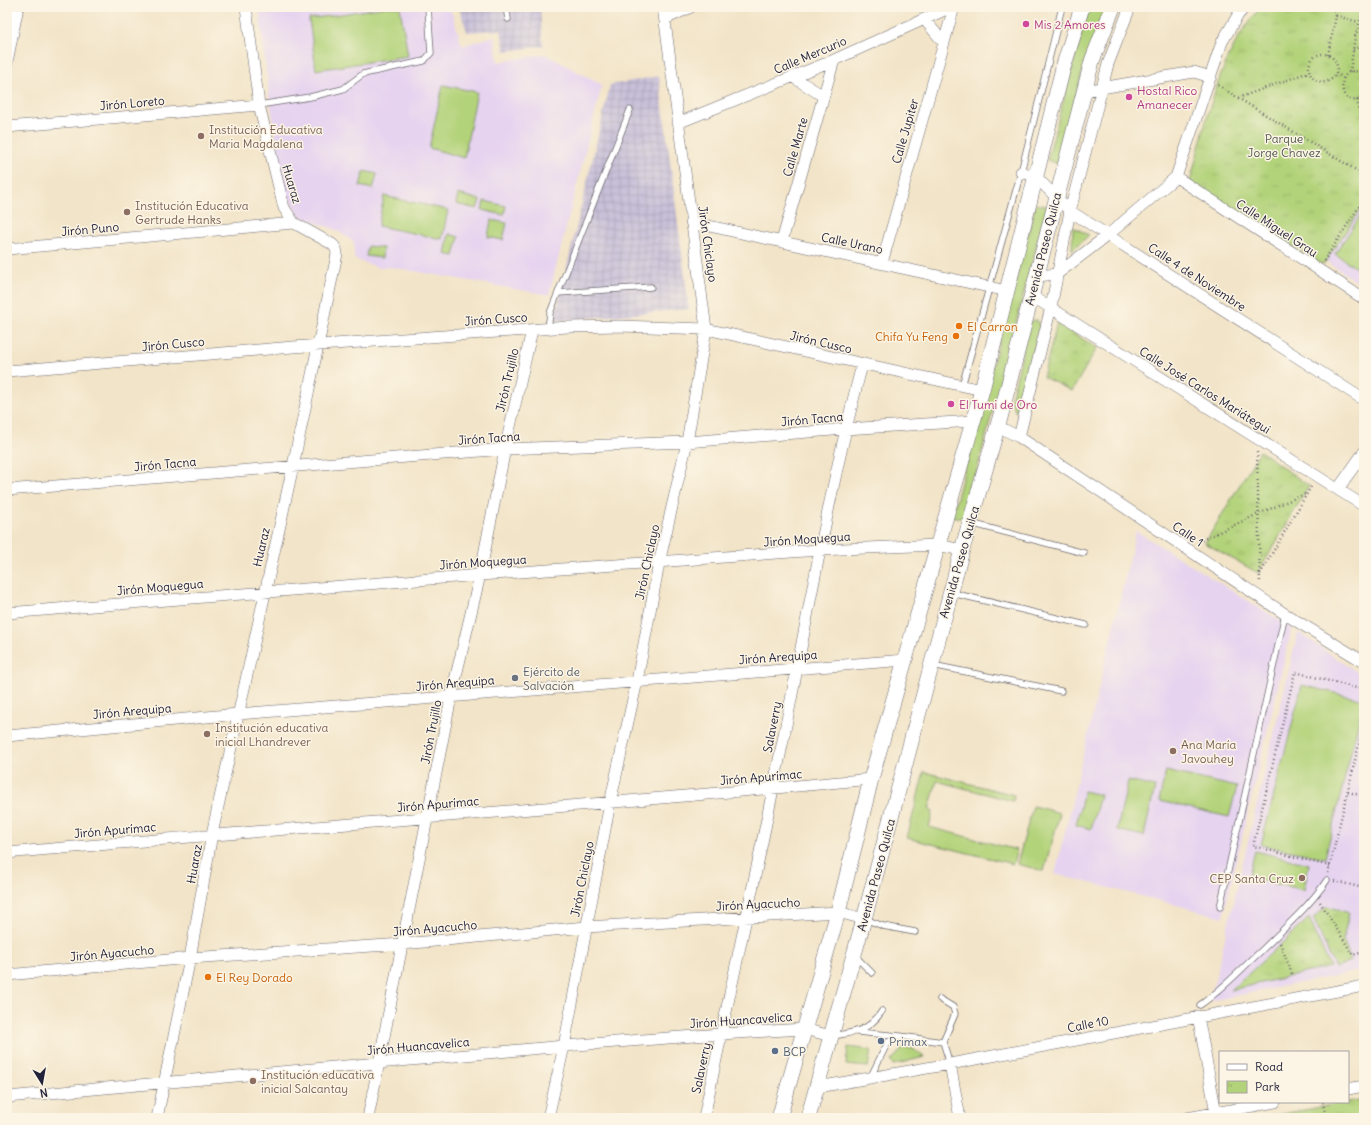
<svg xmlns="http://www.w3.org/2000/svg" width="1371" height="1125" font-family="Delius,sans-serif">
<style>
.built{fill:#e6d3f0}
.industrial{fill:url(#industrial-grid)}
.grass{fill:#b3d37a;stroke:#6a7a5a}
.park{fill:url(#park-tufts);stroke:#6a7a5a}
.lines{fill:none;stroke-linecap:round;stroke-linejoin:round}
.service-casing{stroke:#6b666c;stroke-width:7}
.minor-casing{stroke:#6b666c;stroke-width:12}
.secondary-casing{stroke:#6b666c;stroke-width:16}
.path{stroke:#6b666c;stroke-width:2.5;stroke-dasharray:1 3;stroke-linecap:butt}
.service{stroke:#fff;stroke-width:5.5}
.minor{stroke:#fff;stroke-width:11}
.secondary{stroke:#fff;stroke-width:15}
.hotel-dot{fill:#d1479c;stroke:#fcf5e5;stroke-width:1.5}
.education-dot{fill:#8d6e63;stroke:#fcf5e5;stroke-width:1.5}
.food-dot{fill:#e8710a;stroke:#fcf5e5;stroke-width:1.5}
.worship-dot{fill:#6b7280;stroke:#fcf5e5;stroke-width:1.5}
.service-dot{fill:#5c6f8a;stroke:#fcf5e5;stroke-width:1.5}
.labels{text-anchor:middle;dominant-baseline:central;stroke-width:3;stroke-linejoin:round;paint-order:stroke}
.hotel-label{font-size:12px;fill:#b23c85;stroke:#fcf5e5;text-anchor:start}
.street-label{font-size:12px;fill:#22223b;stroke:#fcf5e5}
.education-label{font-size:12px;fill:#785e54;stroke:#fcf5e5;text-anchor:start}
.park-label{font-size:12px;fill:#4e574e;stroke:#fcf5e5}
.food-label{font-size:12px;fill:#c56008;stroke:#fcf5e5;text-anchor:start}
.worship-label{font-size:12px;fill:#5b616d;stroke:#fcf5e5;text-anchor:start}
.service-label{font-size:12px;fill:#4e5e75;stroke:#fcf5e5;text-anchor:start}
</style>
<defs>
<pattern id="industrial-grid" width="8" height="8" patternUnits="userSpaceOnUse"><rect width="8" height="8" fill="#c8c0d8"/><path d="M0 4h8M4 0v8" fill="none" stroke="#aca5ba"/></pattern>
<pattern id="park-tufts" width="24" height="20" patternUnits="userSpaceOnUse"><rect width="24" height="20" fill="#b3d37a"/><path d="M3 7l-1-3M5 7V3M7 7l1-3M15 17l-1-3M17 17v-4M19 17l1-3" fill="none" stroke="#9ab56a"/></pattern>
</defs>
<rect width="100%" height="100%" fill="#fcf5e5"/>
<filter id="ink" filterUnits="userSpaceOnUse"><feTurbulence type="fractalNoise" baseFrequency=".025" numOctaves="2"/><feDisplacementMap in="SourceGraphic" scale="8" xChannelSelector="R" yChannelSelector="G"/><feConvolveMatrix kernelMatrix="1 2 1 2 8 2 1 2 1" color-interpolation-filters="sRGB"/></filter>
<filter id="wash" filterUnits="userSpaceOnUse"><feTurbulence type="fractalNoise" baseFrequency=".012" numOctaves="4" result="noise"/><feDisplacementMap in="SourceGraphic" scale="16" xChannelSelector="R" yChannelSelector="G"/><feGaussianBlur stdDeviation="0.9" result="paint"/><feColorMatrix in="noise" values="0 0 0 0 0 0 0 0 0 0 0 0 0 0 0 0 0 1.4 0 .05"/><feComposite in="paint" operator="in"/></filter>
<g filter="url(#wash)">
<rect width="100%" height="100%" fill="#f2e4c8"/>
<path class="built" d="M 259,7 L 450,7 L 462,46 L 494,36 L 498,62 L 545,54 L 602,85 L 549,295 L 391,267 L 380,268 L 354,259 L 354,242 L 336,230 L 299,216 L 285,192 L 269,94 Z
M 1364,205 L 1364,287 L 1326,261 Z
M 1136,531 L 1292,628 L 1223,917 L 1055,874 Z
M 1298,632 L 1364,677 L 1364,755 L 1357,784 L 1364,785 L 1364,970 L 1210,1001 Z"/>
<path class="industrial" d="M 459,7 L 540,7 L 543,46 L 505,51 L 501,30 L 467,32 Z
M 659,76 L 689,309 L 554,321 L 610,85 Z"/>
<path class="grass" d="M 386,7 L 400,7 L 408,56 L 316,70 L 309,19 Z
M 1089,7 L 1104,7 L 1081,76 L 1058,164 L 1047,160 Z
M 443,85 L 477,92 L 464,158 L 429,148 Z
M 364,171 L 377,174 L 373,189 L 360,186 Z
M 458,194 L 480,200 L 477,209 L 456,204 Z
M 384,196 L 448,210 L 442,239 L 378,226 Z
M 484,201 L 506,206 L 504,215 L 482,210 Z
M 1036,204 L 1047,206 L 964,519 L 952,516 Z
M 1364,210 L 1364,273 L 1335,254 Z
M 491,220 L 507,223 L 503,240 L 488,237 Z
M 1073,227 L 1089,235 L 1072,250 Z
M 449,234 L 459,237 L 454,256 L 445,254 Z
M 368,246 L 383,248 L 382,258 L 366,256 Z
M 1037,320 L 1040,327 L 1016,413 L 1011,400 L 1030,321 Z
M 1302,685 L 1364,700 L 1325,858 L 1261,845 Z
M 1166,771 L 1237,787 L 1229,817 L 1159,801 Z
M 924,772 L 1014,795 L 1013,801 L 937,781 L 929,809 L 933,812 L 929,827 L 1017,850 L 1013,864 L 907,838 Z
M 1128,781 L 1155,787 L 1144,836 L 1117,830 Z
M 1084,791 L 1100,795 L 1091,829 L 1076,825 Z
M 1033,806 L 1060,813 L 1044,871 L 1017,864 Z
M 1255,851 L 1309,864 L 1304,890 L 1248,878 Z
M 848,1047 L 871,1050 L 868,1067 L 846,1065 Z
M 904,1047 L 913,1049 L 924,1057 L 893,1065 L 891,1061 Z"/>
<path class="park" d="M 1262,7 L 1364,7 L 1364,205 L 1323,265 L 1190,182 C 1206,125 1219,49 1262,7 Z
M 1057,323 L 1097,348 L 1072,391 L 1043,377 Z
M 1260,451 L 1309,486 L 1258,573 L 1205,543 Z
M 1327,906 L 1349,913 L 1343,940 L 1351,961 L 1335,968 L 1313,918 Z
M 1309,918 L 1330,967 L 1231,990 Z
M 1364,1099 L 1364,1118 L 1261,1118 Z"/>
</g>
<g filter="url(#ink)">
<g class="lines">
<g class="service-casing">
<path id="service" d="M 506,7 L 508,19
M 259,105 L 310,97 L 343,89 L 363,74 L 424,61 L 431,53 L 428,7
M 558,293 L 651,287
M 548,329 L 550,313 L 630,110
M 962,386 L 1021,172 L 1062,7
M 970,523 L 1084,553
M 952,593 L 1086,625
M 932,665 L 1061,691
M 1220,907 L 1285,614
M 865,919 L 883,926 L 915,932
M 855,956 L 872,973
M 940,999 L 953,1007 L 955,1014 L 943,1042
M 1200,1005 C 1222,990 1240,970 1260,952 C 1283,929 1309,907 1327,880
M 857,1032 L 900,1036
M 832,1036 C 854,1033 869,1031 882,1011
M 870,1078 L 888,1042 L 900,1036 L 943,1042 L 950,1064"/>
</g>
<g class="minor-casing">
<path id="minor" d="M 665,19 L 691,7
M 924,19 L 944,43
M 7,62 L 18,7
M 793,77 L 823,96
M 1084,91 L 1194,72 L 1211,77
M 678,123 L 834,60 L 951,7
M 7,127 L 259,105
M 1021,172 L 1035,176 L 1070,211 L 1364,400
M 1176,177 L 1364,299
M 691,222 L 1007,291
M 782,241 L 834,60
M 7,249 L 294,223
M 882,263 L 954,7
M 1037,276 L 1057,274 L 1108,235 L 1176,177 L 1222,42 L 1238,15 L 1245,7
M 1032,296 L 1364,506
M 7,371 L 293,347 L 568,327 L 621,326 L 706,329 L 982,390
M 997,426 L 1019,437 L 1285,614 L 1364,662
M 1019,437 L 1051,307 L 1070,211 L 1102,88 L 1108,64 L 1130,7
M 1338,489 L 1364,452
M 7,490 L 505,449 L 687,442 L 845,429 L 973,421
M 7,613 L 480,575 L 819,550 L 937,545 L 962,550
M 7,736 L 238,714 L 905,660
M 7,853 C 295,827 584,807 871,779
M 7,975 L 190,958 L 403,944 L 586,927 L 838,912 L 864,919
M 1198,1016 L 1216,1113
M 950,1064 L 960,1118
M 818,1087 L 950,1064 L 1364,986
M 1348,1089 L 1364,1086
M 7,1097 L 564,1046 L 721,1034 L 804,1029 L 831,1036
M 157,1118 L 190,958 L 212,834 L 293,466 L 337,254 L 336,248 L 332,244 L 294,223 L 284,208 L 259,105 L 246,7
M 368,1118 L 451,697 L 480,575 L 505,449 L 532,330
M 548,1118 L 564,1046 L 610,803 L 637,681 L 659,563 L 687,442 L 706,329 L 663,7
M 704,1118 C 726,1008 751,899 773,789 C 803,647 825,505 862,365
M 1187,1118 L 1275,1102"/>
</g>
<g class="secondary-casing">
<path id="secondary" d="M 779,1118 L 838,912 L 871,779 L 982,390 L 1063,68 L 1082,7
M 808,1118 L 864,919 L 962,550 L 1000,418 L 1092,61 L 1113,7"/>
</g>
<path class="path" d="M 1336,16 L 1359,22
M 1353,50 L 1364,44
M1309 68a14 14 0 1 1 28 0a14 14 0 1 1-28 0Z
M 1328,55 L 1336,16 L 1332,7
M 1350,72 L 1355,37 L 1364,8
M 1336,73 L 1343,78
M 1364,75 C 1336,56 1334,114 1364,97
M 1218,85 L 1238,98 L 1309,72
M 1238,98 L 1364,175
M 1357,100 L 1364,132
M 1324,261 L 1364,199
M 1257,452 L 1260,583
M 1198,542 L 1258,514 L 1307,493
M 1260,574 L 1312,485
M 1348,792 L 1364,796
M 1330,866 L 1253,846 L 1295,672 L 1364,690
M 1328,873 L 1364,723
M 1334,881 L 1364,888
M 1320,902 L 1353,955 L 1364,952
M 1280,943 L 1293,976
M 1323,1102 L 1326,1118"/>
<use href="#service" class="service"/>
<use href="#minor" class="minor"/>
<use href="#secondary" class="secondary"/>
</g>
</g>
<g class="hotel-dot">
<circle cx="1026" cy="24" r="4"/>
<circle cx="1129" cy="97" r="4"/>
<circle cx="951" cy="404" r="4"/>
</g>
<g class="education-dot">
<circle cx="201" cy="136" r="4"/>
<circle cx="127" cy="212" r="4"/>
<circle cx="207" cy="734" r="4"/>
<circle cx="1173" cy="751" r="4"/>
<circle cx="1302" cy="878" r="4"/>
<circle cx="253" cy="1081" r="4"/>
</g>
<g class="food-dot">
<circle cx="959" cy="326" r="4"/>
<circle cx="956" cy="336" r="4"/>
<circle cx="208" cy="977" r="4"/>
</g>
<circle class="worship-dot" cx="515" cy="678" r="4"/>
<g class="service-dot">
<circle cx="881" cy="1041" r="4"/>
<circle cx="775" cy="1051" r="4"/>
</g>
<g class="labels">
<g class="hotel-label">
<text x="1034" y="24">Mis 2 Amores</text>
<text x="1137" y="90">Hostal Rico<tspan x="1137" dy="14">Amanecer</tspan></text>
<text x="959" y="404">El Tumi de Oro</text>
</g>
<g class="street-label">
<text transform="translate(810 55) rotate(-23)">Calle Mercurio</text>
<text transform="translate(132 103) rotate(-5)">Jirón Loreto</text>
<text transform="translate(905 131) rotate(-74)">Calle Jupiter</text>
<text transform="translate(795 147) rotate(-74)">Calle Marte</text>
<text transform="translate(292 184) rotate(73)">Huaraz</text>
<text transform="translate(1277 228) rotate(33)">Calle Miguel Grau</text>
<text transform="translate(90 229) rotate(-5)">Jirón Puno</text>
<text transform="translate(852 243) rotate(12)">Calle Urano</text>
<text transform="translate(708 244) rotate(82)">Jirón Chiclayo</text>
<text transform="translate(1043 249) rotate(-76)">Avenida Paseo Quilca</text>
<text transform="translate(1197 277) rotate(33)">Calle 4 de Noviembre</text>
<text transform="translate(496 319) rotate(-4)">Jirón Cusco</text>
<text transform="translate(821 342) rotate(13)">Jirón Cusco</text>
<text transform="translate(173 344) rotate(-5)">Jirón Cusco</text>
<text transform="translate(507 380) rotate(-77)">Jirón Trujillo</text>
<text transform="translate(1205 390) rotate(32)">Calle José Carlos Mariátegui</text>
<text transform="translate(812 419) rotate(-5)">Jirón Tacna</text>
<text transform="translate(489 438) rotate(-4)">Jirón Tacna</text>
<text transform="translate(165 464) rotate(-5)">Jirón Tacna</text>
<text transform="translate(1188 534) rotate(34)">Calle 1</text>
<text transform="translate(807 539) rotate(-4)">Jirón Moquegua</text>
<text transform="translate(261 547) rotate(-77)">Huaraz</text>
<text transform="translate(483 562) rotate(-4)">Jirón Moquegua</text>
<text transform="translate(647 562) rotate(-78)">Jirón Chiclayo</text>
<text transform="translate(959 562) rotate(-74)">Avenida Paseo Quilca</text>
<text transform="translate(160 587) rotate(-5)">Jirón Moquegua</text>
<text transform="translate(778 657) rotate(-4)">Jirón Arequipa</text>
<text transform="translate(455 683) rotate(-5)">Jirón Arequipa</text>
<text transform="translate(132 711) rotate(-5)">Jirón Arequipa</text>
<text transform="translate(772 727) rotate(-79)">Salaverry</text>
<text transform="translate(431 732) rotate(-79)">Jirón Trujillo</text>
<text transform="translate(761 777) rotate(-5)">Jirón Apurímac</text>
<text transform="translate(438 804) rotate(-5)">Jirón Apurímac</text>
<text transform="translate(115 830) rotate(-5)">Jirón Apurímac</text>
<text transform="translate(194 864) rotate(-80)">Huaraz</text>
<text transform="translate(876 875) rotate(-75)">Avenida Paseo Quilca</text>
<text transform="translate(582 879) rotate(-79)">Jirón Chiclayo</text>
<text transform="translate(758 904) rotate(-3)">Jirón Ayacucho</text>
<text transform="translate(435 928) rotate(-5)">Jirón Ayacucho</text>
<text transform="translate(112 953) rotate(-5)">Jirón Ayacucho</text>
<text transform="translate(741 1020) rotate(-4)">Jirón Huancavelica</text>
<text transform="translate(1088 1024) rotate(-11)">Calle 10</text>
<text transform="translate(418 1046) rotate(-5)">Jirón Huancavelica</text>
<text transform="translate(701 1068) rotate(-78)">Salaverry</text>
</g>
<g class="education-label">
<text x="209" y="129">Institución Educativa<tspan x="209" dy="14">Maria Magdalena</tspan></text>
<text x="135" y="205">Institución Educativa<tspan x="135" dy="14">Gertrude Hanks</tspan></text>
<text x="215" y="727">Institución educativa<tspan x="215" dy="14">inicial Lhandrever</tspan></text>
<text x="1181" y="744">Ana María<tspan x="1181" dy="14">Javouhey</tspan></text>
<text x="1294" y="878" text-anchor="end">CEP Santa Cruz</text>
<text x="261" y="1074">Institución educativa<tspan x="261" dy="14">inicial Salcantay</tspan></text>
</g>
<g class="park-label">
<text x="1284" y="138">Parque<tspan x="1284" dy="14">Jorge Chavez</tspan></text>
</g>
<g class="food-label">
<text x="967" y="326">El Carron</text>
<text x="948" y="336" text-anchor="end">Chifa Yu Feng</text>
<text x="216" y="977">El Rey Dorado</text>
</g>
<g class="worship-label">
<text x="523" y="671">Ejército de<tspan x="523" dy="14">Salvación</tspan></text>
</g>
<g class="service-label">
<text x="889" y="1041">Primax</text>
<text x="783" y="1051">BCP</text>
</g>
</g>
<rect width="1371" height="1125" fill="none" stroke="#fcf5e5" stroke-width="24"/>
<rect x="1219" y="1051" width="130" height="52" fill="#fcf5e5" stroke="#a5a1a1"/>
<rect x="1227" y="1064" width="20" height="6" fill="#ffffff" stroke="#a5a1a1"/>
<text x="1255" y="1071" font-size="12" fill="#22223b">Road</text>
<rect x="1227" y="1081" width="20" height="12" fill="url(#park-tufts)" stroke="#a5a1a1"/>
<text x="1255" y="1091" font-size="12" fill="#22223b">Park</text>
<g transform="translate(42 1083) rotate(169)" stroke="#fcf5e5" stroke-width="3" paint-order="stroke">
<path d="M0-3L7 15L0 10L-7 15Z" fill="#22223b"/>
<text y="-6" font-size="11" font-weight="bold" text-anchor="middle" fill="#22223b">N</text>
</g>
</svg>
